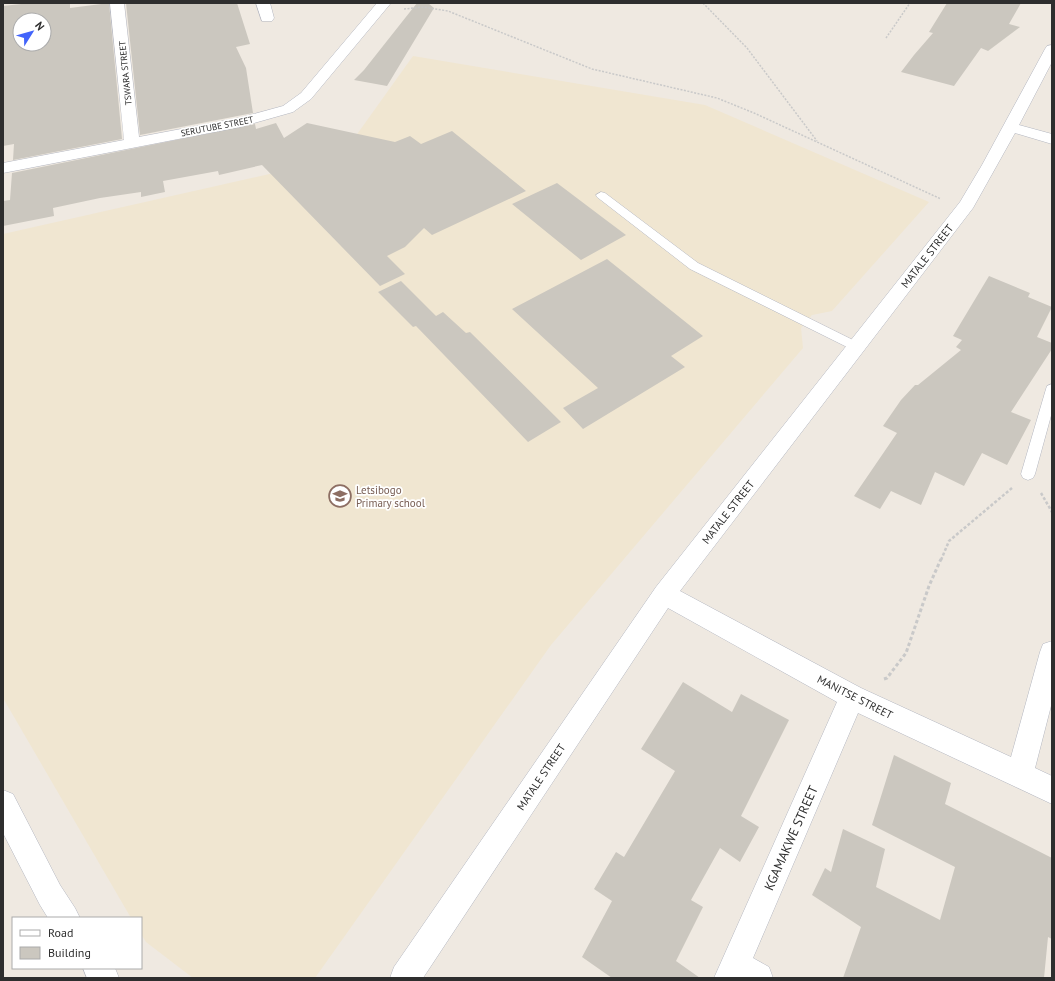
<svg xmlns="http://www.w3.org/2000/svg" width="1055" height="981" font-family="'PT Sans',sans-serif">
<style>
.education{fill:#f0e6d1}
.building{fill:#cbc7bf;fill-rule:evenodd}
.lines{fill:none;stroke-linecap:round;stroke-linejoin:round}
.lane-casing{stroke:#b4b7c1;stroke-width:1}
.street-casing{stroke:#b4b7c1;stroke-width:1}
.path-far2{stroke:#c9c9c9;stroke-width:1.5;stroke-dasharray:2 1.5;stroke-linecap:butt}
.path-far1{stroke:#c9c9c9;stroke-width:2.5;stroke-dasharray:3 2;stroke-linecap:butt}
.path{stroke:#c9c9c9;stroke-width:3;stroke-dasharray:3.5 2.5;stroke-linecap:butt}
.lane{fill:#fff;fill-rule:evenodd}
.street{fill:#fff;fill-rule:evenodd}
.labels{text-anchor:middle;dominant-baseline:central;stroke-width:3.5;stroke-linejoin:round;paint-order:stroke}
.far-street-label{font-size:9px;fill:#2e2e2e;stroke:#fff}
.street-label{font-size:11px;fill:#2e2e2e;stroke:#fff}
.education-label{font-size:11px;fill:#785e54;stroke:#fff;text-anchor:start}
.near-street-label{font-size:13px;fill:#2e2e2e;stroke:#fff}
</style>
<rect width="100%" height="100%" fill="#efe9e1"/>
<path class="education" d="M 413,56 L 705,105 L 929,202 L 832,311 L 812,315 L 806,322 L 801,328 L 803,348 L 551,645 L 315,978 L 193,978 L 146,942 L 141,934 L 141,918 L 131,918 L 3,698 L 3,234 L 340,158 Z"/>
<path class="building" d="M 30,3 L 70,3 L 70,8 L 109,3 L 122,139 L 13,160 L 14,144 L 3,146 L 3,6 ZM 20,20 L 44,20 L 44,44 L 20,44 Z
M 126,3 L 237,3 L 250,44 L 236,47 L 246,68 L 253,113 L 140,135 Z
M 417,3 L 428,3 L 434,8 L 387,86 L 354,80 L 364,70 Z
M 947,3 L 1021,3 L 1009,24 L 1020,27 L 988,51 L 981,48 L 954,86 L 901,72 L 914,55 L 933,33 L 929,32 Z
M 276,123 L 284,138 L 307,123 L 395,142 L 410,136 L 421,144 L 452,131 L 526,191 L 432,235 L 424,228 L 405,247 L 387,256 L 405,274 L 380,286 L 262,165 L 219,175 L 218,171 L 163,181 L 165,192 L 141,197 L 141,192 L 100,198 L 53,208 L 54,216 L 3,226 L 3,201 L 10,200 L 12,173 L 255,124 L 256,129 Z
M 557,183 L 602,217 L 626,235 L 581,260 L 512,204 Z
M 607,259 L 703,336 L 671,356 L 685,367 L 583,429 L 563,408 L 598,388 L 512,309 Z
M 989,276 L 1030,293 L 1028,297 L 1052,307 L 1037,337 L 1052,343 L 1052,349 L 1011,412 L 1031,420 L 1007,465 L 982,453 L 964,486 L 935,472 L 921,505 L 891,491 L 880,509 L 854,496 L 897,433 L 883,426 L 901,400 L 915,385 L 918,385 L 961,350 L 956,347 L 962,340 L 953,336 Z
M 401,281 L 436,316 L 443,312 L 466,333 L 470,332 L 561,422 L 528,442 L 416,326 L 413,327 L 378,292 Z
M 683,682 L 732,712 L 741,694 L 789,720 L 741,816 L 759,827 L 740,862 L 720,848 L 691,900 L 703,907 L 676,961 L 700,978 L 612,978 L 582,957 L 612,901 L 594,889 L 616,852 L 624,857 L 675,771 L 641,749 Z
M 894,755 L 951,783 L 945,804 L 1052,858 L 1052,939 L 1048,937 L 1044,978 L 843,978 L 861,927 L 812,895 L 825,868 L 831,872 L 843,829 L 885,849 L 876,887 L 940,920 L 955,867 L 872,825 Z"/>
<g class="lines">
<g class="lane-casing">
<path id="lane" d="M 601,192 L 605,193 L 698,263 L 861,344 L 863,347 L 861,350 L 857,351 L 853,350 L 690,269 L 597,197 L 596,195 Z
M 1052,384 L 1052,412 L 1035,474 L 1033,478 L 1028,480 L 1023,478 L 1021,474 L 1046,389 L 1047,386 Z"/>
</g>
<g class="street-casing">
<path id="street" d="M 110,3 L 124,3 L 139,137 L 239,118 L 283,106 L 301,93 L 377,3 L 391,3 L 311,99 L 293,112 L 240,127 L 3,173 L 3,163 L 124,140 Z
M 256,3 L 270,3 L 274,18 L 272,21 L 262,21 Z
M 1052,45 L 1052,62 L 1019,125 L 1052,134 L 1052,144 L 1015,133 L 973,208 L 680,591 L 861,688 L 1011,757 L 1040,652 L 1043,644 L 1052,641 L 1052,702 L 1035,768 L 1052,776 L 1052,804 L 858,713 L 753,958 L 769,967 L 773,978 L 714,978 L 837,702 L 668,608 L 423,978 L 390,978 L 394,967 L 656,587 L 960,202 L 982,165 L 1045,49 L 1047,46 Z
M 3,790 L 13,794 L 60,885 L 75,908 L 80,918 L 48,918 L 40,905 L 3,833 Z
M 83,968 L 115,968 L 119,978 L 87,978 Z"/>
</g>
<path class="path-far2" d="M 703,3 L 747,48 L 817,141
M 404,9 L 423,7 L 448,11 L 592,69 L 717,98 L 754,113 L 941,199
M 886,38 L 910,3"/>
<path class="path-far1" d="M 1041,493 L 1052,512
M 941,560 L 949,541 L 1012,488"/>
<path class="path" d="M 884,679 L 887,678 L 906,653 L 929,586 L 941,559"/>
<use href="#lane" class="lane"/>
<use href="#street" class="street"/>
</g>
<defs>
<g id="school-ring" transform="scale(1.15)"><circle r="9.5" fill="#fff" stroke="#8d6e63" stroke-width="1.5"/><path d="M0-5L7-2L0 1L-7-2ZM-4 1L0 2.5L4 1V4Q0 6-4 4Z" fill="#8d6e63"/></g>
</defs>
<g fill-rule="evenodd">
<use href="#school-ring" x="340" y="496"/>
</g>
<g class="labels">
<g class="far-street-label">
<text transform="translate(125 73) rotate(-96)">TSWARA STREET</text>
<text transform="translate(217 126) rotate(-11)">SERUTUBE STREET</text>
</g>
<g class="street-label">
<text transform="translate(927 256) rotate(-52)">MATALE STREET</text>
<text transform="translate(728 512) rotate(-52)">MATALE STREET</text>
<text transform="translate(855 697) rotate(27)">MANITSE STREET</text>
<text transform="translate(541 777) rotate(-56)">MATALE STREET</text>
</g>
<g class="education-label">
<text x="356" y="490">Letsibogo<tspan x="356" dy="13">Primary school</tspan></text>
</g>
<g class="near-street-label">
<text transform="translate(791 838) rotate(-66)">KGAMAKWE STREET</text>
</g>
</g>
<rect width="1055" height="981" fill="none" stroke="#2e2e2e" stroke-width="8"/>
<rect x="12" y="917" width="130" height="52" fill="#ffffff" stroke="#ababab"/>
<rect x="20" y="930" width="20" height="6" fill="#ffffff" stroke="#ababab"/>
<text x="48" y="937" font-size="12" fill="#2e2e2e">Road</text>
<rect x="20" y="947" width="20" height="12" fill="#cbc7bf" stroke="#ababab"/>
<text x="48" y="957" font-size="12" fill="#2e2e2e">Building</text>
<g transform="translate(32 32) rotate(53)"><circle r="19" fill="#ffffff" stroke="#ababab"/>
<path d="M0-3L7 15L0 10L-7 15Z" fill="#4264fb"/>
<text y="-6" font-size="11" font-weight="bold" text-anchor="middle" fill="#2e2e2e">N</text>
</g>
</svg>
